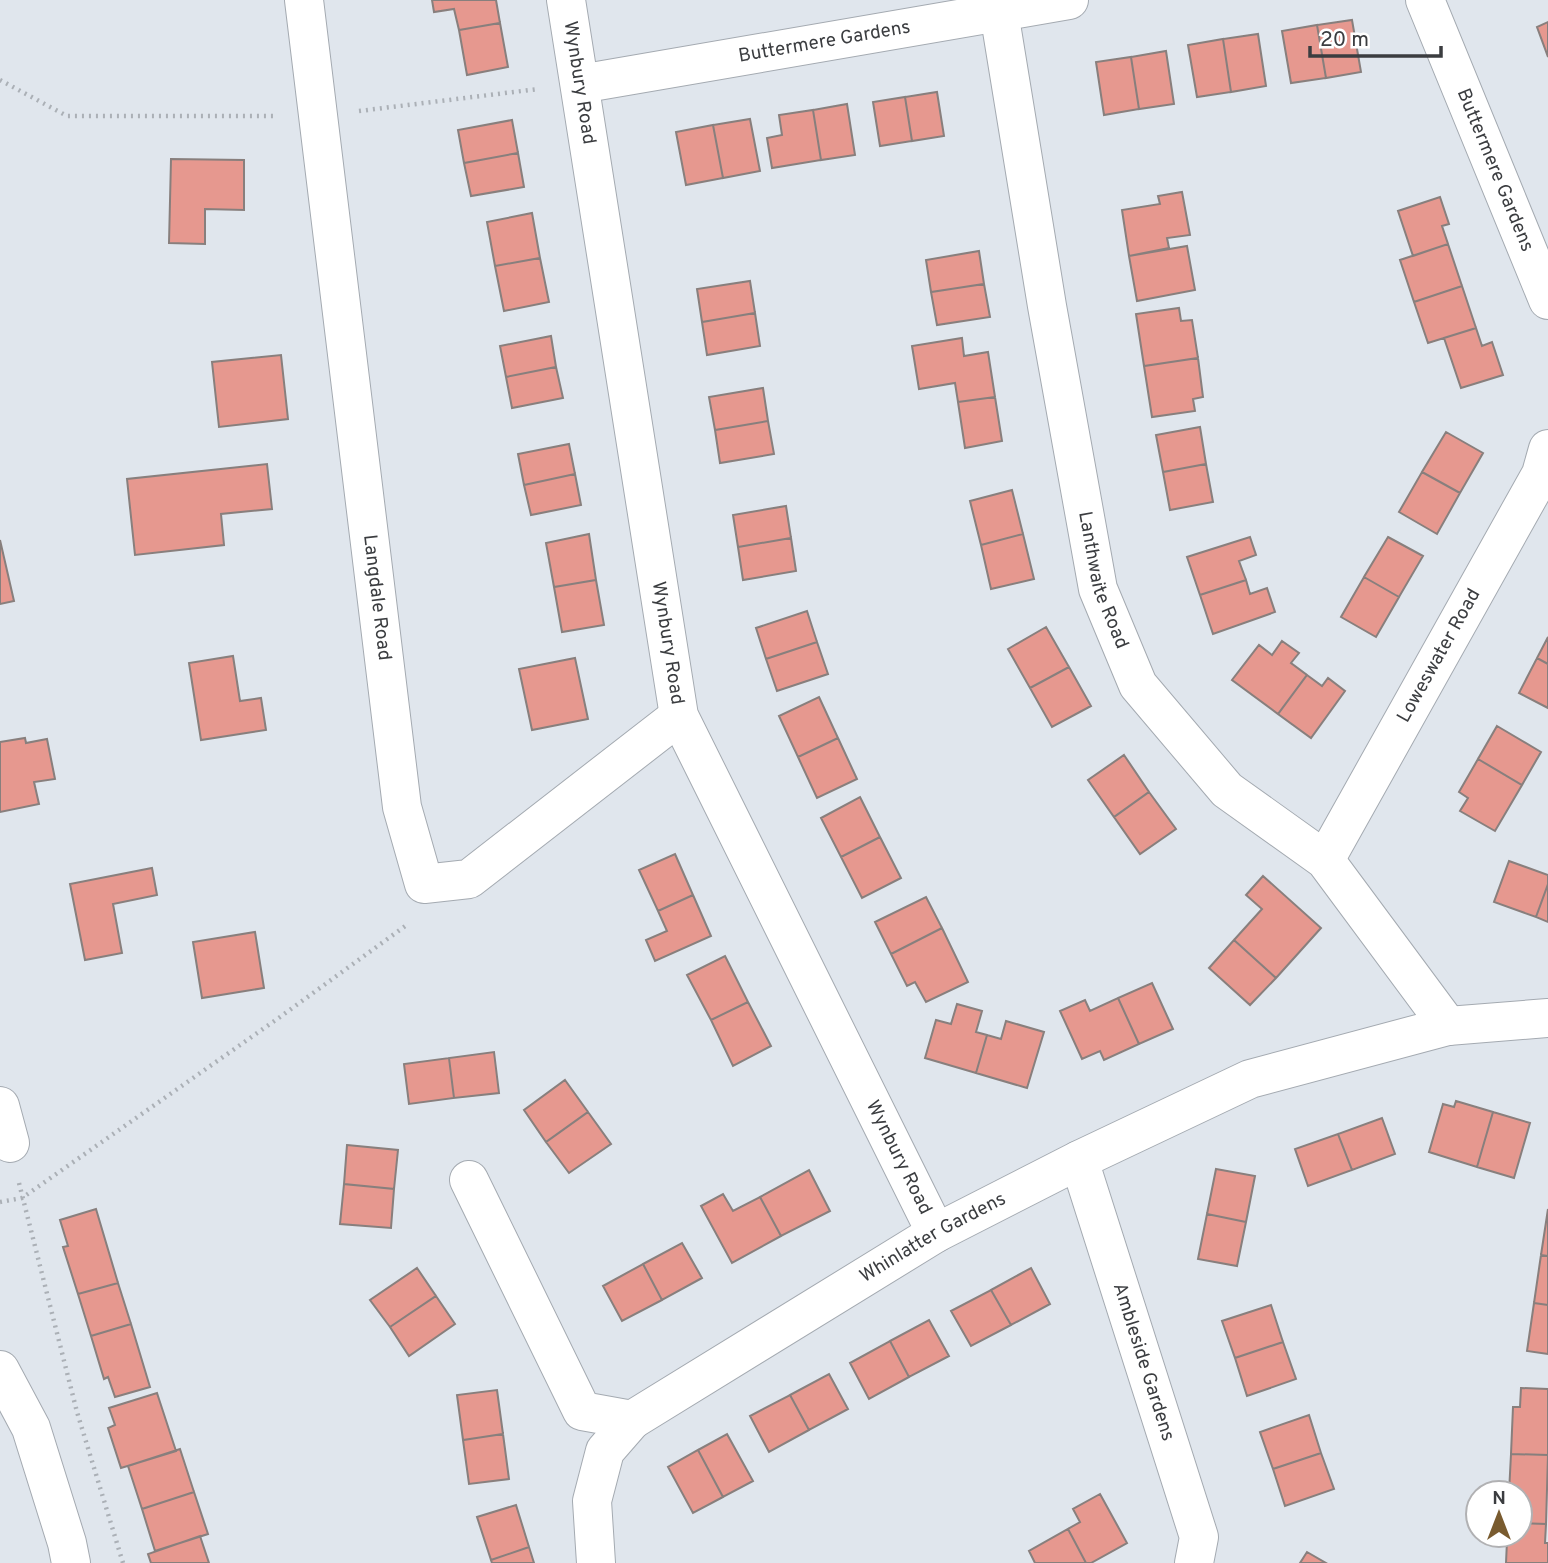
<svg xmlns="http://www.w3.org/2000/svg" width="1548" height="1563" font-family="Overpass,sans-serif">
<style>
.building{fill:#e6988f;stroke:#887f7d;stroke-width:2}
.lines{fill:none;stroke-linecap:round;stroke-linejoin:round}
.street-casing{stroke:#a4aab1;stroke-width:40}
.path{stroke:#abb0b6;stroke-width:4.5;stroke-dasharray:2 5;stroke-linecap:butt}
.street{stroke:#fff;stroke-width:38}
.labels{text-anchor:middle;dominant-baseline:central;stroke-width:5;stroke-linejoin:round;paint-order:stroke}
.street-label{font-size:19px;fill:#3b3d40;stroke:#fff}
</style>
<rect width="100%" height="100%" fill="#e0e6ed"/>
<path class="building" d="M 432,0 L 496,0 L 500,23 L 459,30 L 454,9 L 434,12 Z
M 1352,20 L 1361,72 L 1326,78 L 1317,25 Z
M 1548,22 L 1548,57 L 1537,27 Z
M 500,23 L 508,67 L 467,75 L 459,30 Z
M 1317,25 L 1326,78 L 1291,83 L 1282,31 Z
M 1258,34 L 1266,86 L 1231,92 L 1223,39 Z
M 1223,39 L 1231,92 L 1197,97 L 1188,45 Z
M 1166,51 L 1174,104 L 1139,109 L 1131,57 Z
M 1131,57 L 1139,109 L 1104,115 L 1096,62 Z
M 937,92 L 944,136 L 912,141 L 905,97 Z
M 905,97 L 912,141 L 880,146 L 873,102 Z
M 847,104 L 855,155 L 821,160 L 813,110 Z
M 813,110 L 821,160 L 772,168 L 767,138 L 782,135 L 779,115 Z
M 750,119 L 760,171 L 723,178 L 713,125 Z
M 512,120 L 518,153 L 464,163 L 458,130 Z
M 713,125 L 723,178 L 686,185 L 676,132 Z
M 518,153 L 524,187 L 471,196 L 464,163 Z
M 171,159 L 244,160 L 244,210 L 205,209 L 205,244 L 169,243 Z
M 1182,192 L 1190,235 L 1167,238 L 1169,248 L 1129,256 L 1122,210 L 1160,204 L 1158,196 Z
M 1440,197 L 1449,224 L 1442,226 L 1448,244 L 1413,256 L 1398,211 Z
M 532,213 L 540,258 L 495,266 L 487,222 Z
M 1448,244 L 1462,286 L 1414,302 L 1400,260 Z
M 1187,246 L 1195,290 L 1137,301 L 1129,256 Z
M 979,251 L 984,284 L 931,292 L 926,260 Z
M 540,258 L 549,302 L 504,311 L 495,266 Z
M 750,281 L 755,313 L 702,322 L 697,289 Z
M 984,284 L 990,317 L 937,325 L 931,292 Z
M 1462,286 L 1476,328 L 1428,343 L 1414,302 Z
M 1179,308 L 1181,321 L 1192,320 L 1198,358 L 1144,366 L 1136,314 Z
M 755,313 L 760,346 L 707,355 L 702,322 Z
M 1476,328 L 1482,346 L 1492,342 L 1503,375 L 1461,388 L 1444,338 Z
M 551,336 L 556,367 L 506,377 L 500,346 Z
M 962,338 L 964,356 L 988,352 L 995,397 L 958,402 L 955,383 L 919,389 L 912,346 Z
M 281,355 L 288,419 L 219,427 L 212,362 Z
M 1198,358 L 1203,397 L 1193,399 L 1195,411 L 1152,417 L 1144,366 Z
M 556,367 L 563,398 L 512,408 L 506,377 Z
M 763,388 L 768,421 L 715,430 L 709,397 Z
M 995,397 L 1002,441 L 965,448 L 958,402 Z
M 768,421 L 774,454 L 720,463 L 715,430 Z
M 1200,427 L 1206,464 L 1163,472 L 1156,435 Z
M 1446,432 L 1483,453 L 1460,493 L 1422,472 Z
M 569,444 L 575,474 L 524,485 L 518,454 Z
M 267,464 L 272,509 L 221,514 L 224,545 L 135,555 L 127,479 Z
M 1206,464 L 1213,502 L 1170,510 L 1163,472 Z
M 1422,472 L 1460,493 L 1437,534 L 1399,512 Z
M 575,474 L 581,505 L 531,515 L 524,485 Z
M 1012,490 L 1023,534 L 981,545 L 970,501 Z
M 786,506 L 791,538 L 738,547 L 733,515 Z
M 589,534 L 596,580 L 554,587 L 546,543 Z
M 1023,534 L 1034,579 L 991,589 L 981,545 Z
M 1250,537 L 1256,555 L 1239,561 L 1246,580 L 1200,595 L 1187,557 Z
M 1388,537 L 1423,556 L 1399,597 L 1364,577 Z
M 791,538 L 796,571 L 743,580 L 738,547 Z
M 0,540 L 14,601 L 0,604 Z
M 1364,577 L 1399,597 L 1376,637 L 1341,617 Z
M 596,580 L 604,625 L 562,632 L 554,587 Z
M 1246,580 L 1250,594 L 1267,588 L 1275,612 L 1213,634 L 1200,595 Z
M 807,611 L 817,642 L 766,659 L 756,628 Z
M 1046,627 L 1069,667 L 1030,688 L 1008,649 Z
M 1548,637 L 1548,664 L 1537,658 Z
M 1282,641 L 1299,653 L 1291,663 L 1307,675 L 1278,714 L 1232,680 L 1259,645 L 1272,655 Z
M 817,642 L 828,674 L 777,691 L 766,659 Z
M 233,656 L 240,701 L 261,698 L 266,730 L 201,740 L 189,663 Z
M 575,658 L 588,719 L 532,730 L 519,669 Z
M 1537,658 L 1548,664 L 1548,708 L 1519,693 Z
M 1069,667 L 1091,706 L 1052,727 L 1030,688 Z
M 1307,675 L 1322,686 L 1328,678 L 1345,691 L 1311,738 L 1278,714 Z
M 819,697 L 838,738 L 798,757 L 779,716 Z
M 1497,726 L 1541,752 L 1522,785 L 1478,759 Z
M 25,738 L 26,743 L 47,739 L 55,779 L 34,782 L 39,804 L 0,812 L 0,742 Z
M 838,738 L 857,779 L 817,798 L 798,757 Z
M 1124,755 L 1149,792 L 1114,817 L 1088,780 Z
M 1478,759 L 1522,785 L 1495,831 L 1460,811 L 1468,798 L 1459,792 Z
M 1149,792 L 1176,829 L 1140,854 L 1114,817 Z
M 860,797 L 880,837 L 841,857 L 821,818 Z
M 880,837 L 901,878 L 862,898 L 841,857 Z
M 675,854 L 693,895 L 658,911 L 639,870 Z
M 1509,861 L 1548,875 L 1548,884 L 1536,917 L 1494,902 Z
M 152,868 L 157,895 L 113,904 L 122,953 L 85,960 L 70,884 Z
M 1263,876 L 1321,928 L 1276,978 L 1234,940 L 1262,909 L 1246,895 Z
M 1548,884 L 1548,922 L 1536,917 Z
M 693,895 L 711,936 L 655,961 L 646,940 L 667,931 L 658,911 Z
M 926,897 L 942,928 L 891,954 L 875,922 Z
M 942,928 L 968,982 L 926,1002 L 915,982 L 907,986 L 891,954 Z
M 255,932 L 264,988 L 202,998 L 193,942 Z
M 1234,940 L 1276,978 L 1250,1005 L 1209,968 Z
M 725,956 L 748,1002 L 711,1020 L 687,975 Z
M 1152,983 L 1173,1029 L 1139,1044 L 1118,998 Z
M 1118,998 L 1139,1044 L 1104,1060 L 1100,1051 L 1082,1059 L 1060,1011 L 1085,1000 L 1090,1011 Z
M 748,1002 L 771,1046 L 733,1066 L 711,1020 Z
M 957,1004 L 982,1011 L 976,1032 L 987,1035 L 976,1073 L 925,1058 L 936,1020 L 951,1024 Z
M 1006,1021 L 1044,1032 L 1027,1088 L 976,1073 L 987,1035 L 1001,1039 Z
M 494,1052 L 499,1093 L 454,1098 L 449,1058 Z
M 449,1058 L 454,1098 L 409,1104 L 404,1064 Z
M 565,1080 L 588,1112 L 546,1142 L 524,1110 Z
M 1456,1101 L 1493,1112 L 1477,1167 L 1429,1152 L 1443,1104 L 1454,1107 Z
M 588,1112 L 611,1144 L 569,1173 L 546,1142 Z
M 1493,1112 L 1530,1123 L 1514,1178 L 1477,1167 Z
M 1382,1118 L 1395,1154 L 1352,1170 L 1338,1134 Z
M 1338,1134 L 1352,1170 L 1308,1186 L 1295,1149 Z
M 347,1145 L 398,1150 L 394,1189 L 344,1184 Z
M 1216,1169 L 1255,1176 L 1246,1222 L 1207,1214 Z
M 809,1170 L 830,1211 L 781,1236 L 760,1197 Z
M 344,1184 L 394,1189 L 391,1228 L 340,1224 Z
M 723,1194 L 733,1211 L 760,1197 L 781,1236 L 732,1263 L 701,1206 Z
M 96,1209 L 118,1283 L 78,1294 L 63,1247 L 68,1246 L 60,1220 Z
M 1548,1209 L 1548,1256 L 1541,1255 Z
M 1207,1214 L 1246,1222 L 1237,1266 L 1198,1259 Z
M 682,1243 L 702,1278 L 662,1300 L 643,1264 Z
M 1541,1255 L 1548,1256 L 1548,1305 L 1534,1303 Z
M 643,1264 L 662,1300 L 622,1321 L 603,1286 Z
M 417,1268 L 436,1296 L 390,1327 L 370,1300 Z
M 1031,1268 L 1050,1304 L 1011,1325 L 991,1290 Z
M 118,1283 L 131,1324 L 91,1336 L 78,1294 Z
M 991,1290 L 1011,1325 L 971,1346 L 951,1311 Z
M 436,1296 L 455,1324 L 409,1356 L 390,1327 Z
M 1534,1303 L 1548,1305 L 1548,1354 L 1527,1351 Z
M 1271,1305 L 1283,1342 L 1235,1358 L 1222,1321 Z
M 929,1320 L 949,1356 L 909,1377 L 890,1341 Z
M 131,1324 L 150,1387 L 115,1397 L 108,1377 L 104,1379 L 91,1336 Z
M 890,1341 L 909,1377 L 869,1399 L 850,1363 Z
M 1283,1342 L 1296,1379 L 1247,1396 L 1235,1358 Z
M 829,1374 L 848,1409 L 809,1430 L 790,1395 Z
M 1521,1388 L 1548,1389 L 1548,1455 L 1511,1454 L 1513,1407 L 1520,1407 Z
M 497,1390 L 503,1434 L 463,1440 L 457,1395 Z
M 157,1393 L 176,1451 L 121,1468 L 108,1428 L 115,1425 L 109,1408 Z
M 790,1395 L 809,1430 L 769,1452 L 750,1416 Z
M 1309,1415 L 1321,1453 L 1273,1469 L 1260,1432 Z
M 503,1434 L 509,1479 L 469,1484 L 463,1440 Z
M 727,1434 L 753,1481 L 723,1497 L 698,1450 Z
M 180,1449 L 194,1492 L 142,1509 L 128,1466 Z
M 698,1450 L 723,1497 L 693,1513 L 668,1467 Z
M 1321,1453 L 1334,1489 L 1285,1506 L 1273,1469 Z
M 1511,1454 L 1548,1455 L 1546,1524 L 1520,1523 L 1520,1493 L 1509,1493 Z
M 194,1492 L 208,1534 L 155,1551 L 142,1509 Z
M 1100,1494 L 1127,1543 L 1091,1563 L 1086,1563 L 1068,1529 L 1080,1522 L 1073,1509 Z
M 516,1505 L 529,1547 L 491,1560 L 477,1517 Z
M 1520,1523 L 1546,1524 L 1545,1543 L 1548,1543 L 1548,1563 L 1506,1563 L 1507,1541 L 1514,1542 L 1515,1535 L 1520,1535 Z
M 1068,1529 L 1086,1563 L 1035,1563 L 1029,1551 Z
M 200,1536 L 209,1563 L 151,1563 L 148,1554 Z
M 529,1547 L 534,1563 L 492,1563 L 491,1560 Z
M 1307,1552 L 1326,1563 L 1300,1563 Z"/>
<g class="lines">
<g class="street-casing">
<g id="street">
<path id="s1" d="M 304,0 L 402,807 L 424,884 L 469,879 L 679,716"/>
<path id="s2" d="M 566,0 L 679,716 L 936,1233"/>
<path id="s3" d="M 1425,0 L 1548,300"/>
<path id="s4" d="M 999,12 L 1047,306 L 1098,589 L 1138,685 L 1227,790 L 1325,860 L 1448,1026"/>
<path id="s5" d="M 580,84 L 1069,0"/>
<path id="s6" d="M 1325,860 L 1541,474 L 1548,449"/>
<path d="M 0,1106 L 10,1143"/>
<path id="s7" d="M 1079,1160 L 1199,1537 L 1194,1563"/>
<path id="s8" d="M 469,1180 L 582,1411 L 632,1420 L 936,1233 L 1079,1160 L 1250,1079 L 1448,1026 L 1548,1018"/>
<path d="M 0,1370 L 31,1428 L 67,1543 L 71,1563"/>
<path d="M 596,1563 L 592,1501 L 605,1451 L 632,1420"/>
</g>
</g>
<path class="path" d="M 0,80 L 67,116 L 277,116
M 359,111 L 538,89
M 19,1183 L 77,1412 L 123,1563
M 0,1202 L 22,1198 L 280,1017 L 408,924"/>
<use href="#street" class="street"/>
</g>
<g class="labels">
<g class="street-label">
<text stroke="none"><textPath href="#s5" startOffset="248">Buttermere Gardens</textPath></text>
<text stroke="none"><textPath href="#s2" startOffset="84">Wynbury Road</textPath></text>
<text stroke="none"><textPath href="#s3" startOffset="184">Buttermere Gardens</textPath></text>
<text stroke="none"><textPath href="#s4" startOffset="578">Lanthwaite Road</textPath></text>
<text stroke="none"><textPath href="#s1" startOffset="602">Langdale Road</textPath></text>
<text stroke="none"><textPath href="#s2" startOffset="651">Wynbury Road</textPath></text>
<text stroke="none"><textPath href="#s6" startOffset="234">Loweswater Road</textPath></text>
<text stroke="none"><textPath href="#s2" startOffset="1218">Wynbury Road</textPath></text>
<text stroke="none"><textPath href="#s8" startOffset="660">Whinlatter Gardens</textPath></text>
<text stroke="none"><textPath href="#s7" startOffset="212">Ambleside Gardens</textPath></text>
</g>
</g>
<g transform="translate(1499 1514)"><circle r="33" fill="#ffffff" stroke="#b1b1b3" stroke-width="2"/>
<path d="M0-5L12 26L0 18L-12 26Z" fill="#795b2f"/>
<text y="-10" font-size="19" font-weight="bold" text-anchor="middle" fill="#3b3d40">N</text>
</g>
<path d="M1310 46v10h131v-10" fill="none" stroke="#3b3d40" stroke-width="3.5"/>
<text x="1320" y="46" font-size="21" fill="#3b3d40" stroke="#ffffff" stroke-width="5" paint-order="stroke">20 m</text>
</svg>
